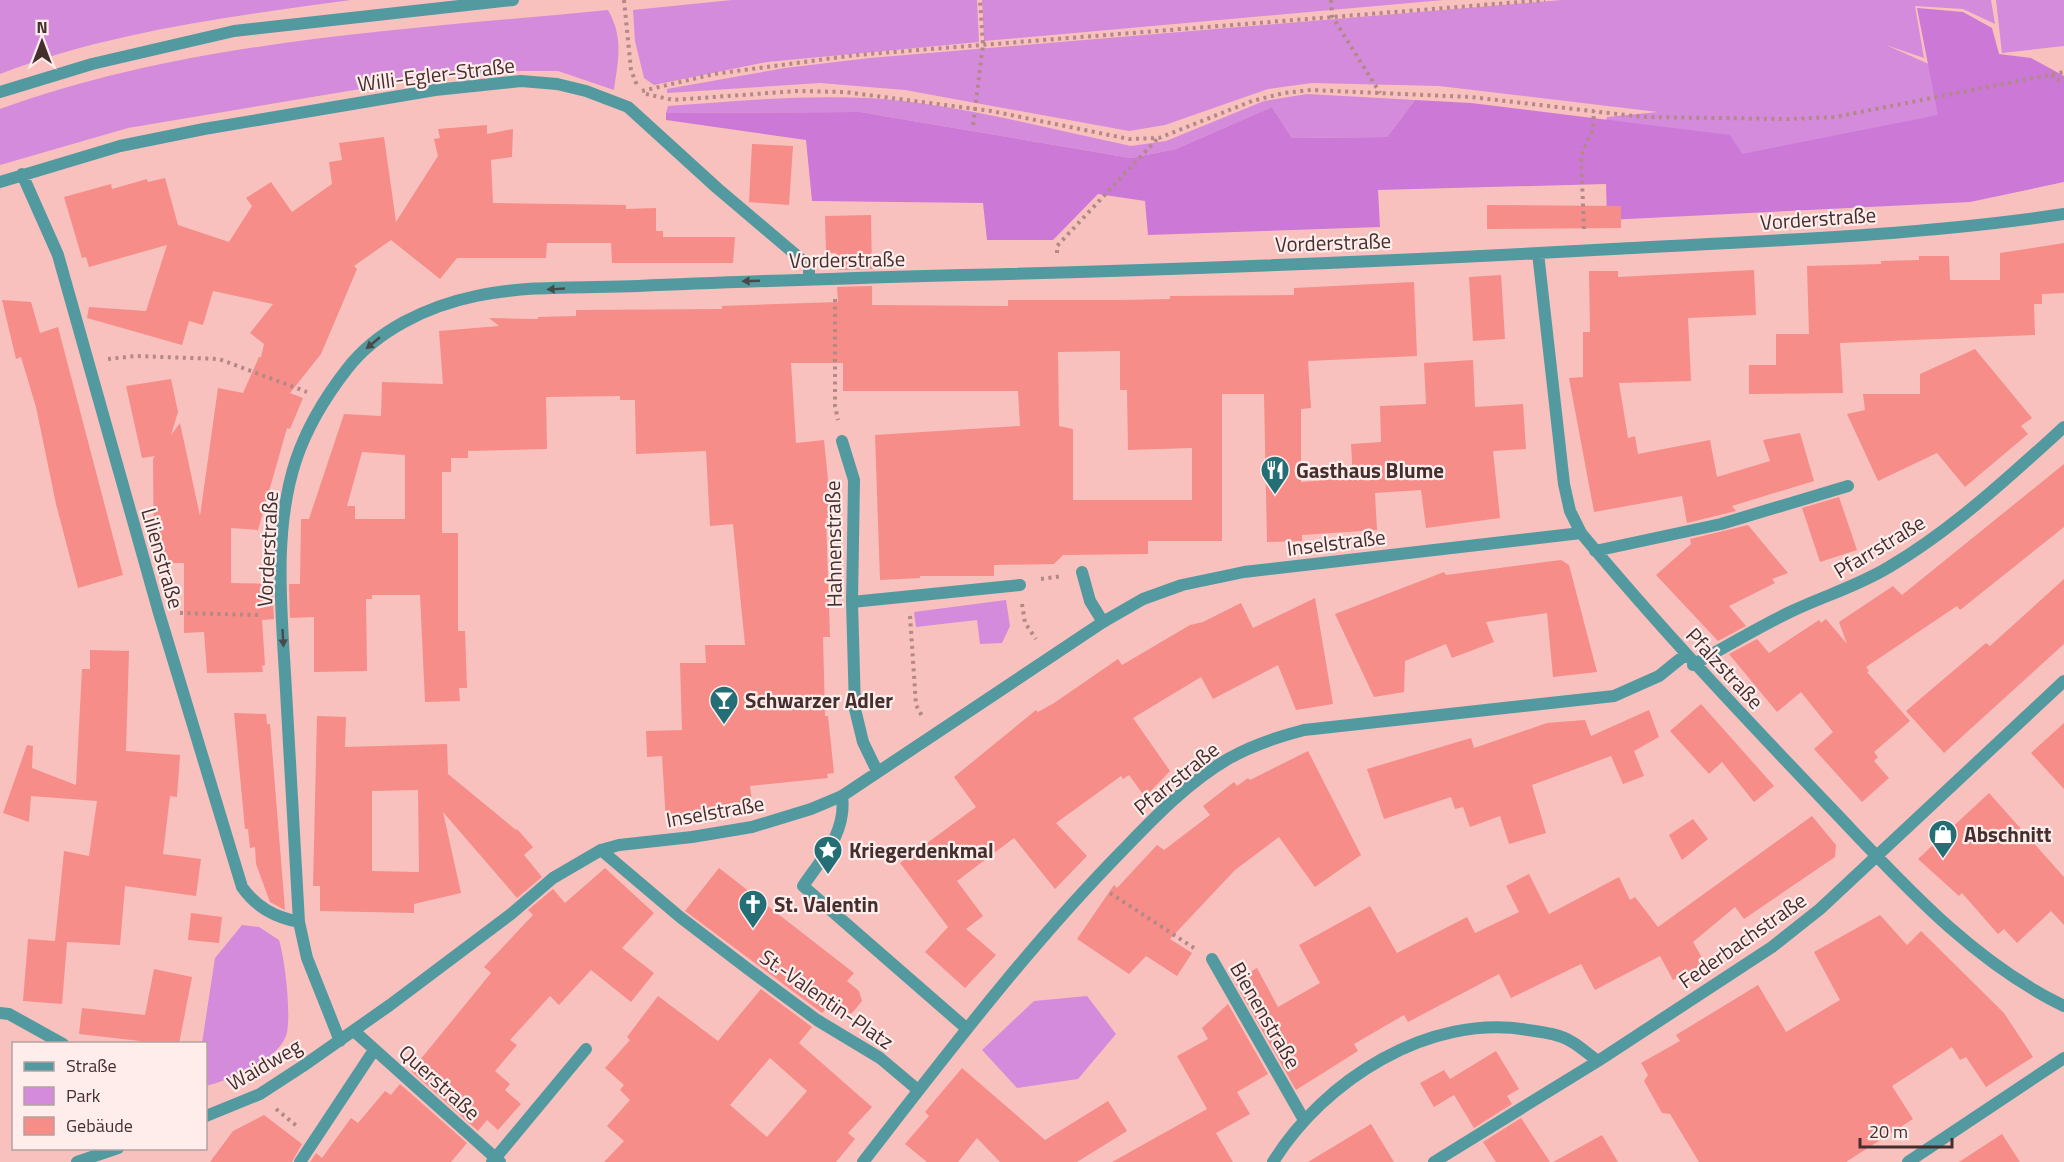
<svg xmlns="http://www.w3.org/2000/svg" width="2064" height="1162" font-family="'Titillium Web',sans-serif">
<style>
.green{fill:#d48bdc}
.forest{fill:#cc78d7}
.building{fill:#f68d89;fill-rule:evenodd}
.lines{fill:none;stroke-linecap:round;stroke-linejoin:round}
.path{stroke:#b38987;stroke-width:4;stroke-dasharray:3 4.5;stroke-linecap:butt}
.lane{stroke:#539aa0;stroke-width:12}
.street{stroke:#539aa0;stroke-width:12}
.oneway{fill:#484a4a}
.labels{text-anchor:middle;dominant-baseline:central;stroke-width:4.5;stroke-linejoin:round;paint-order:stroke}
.street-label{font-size:21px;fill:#452f2e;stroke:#ffedec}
.poi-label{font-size:21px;font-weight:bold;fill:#452f2e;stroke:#ffedec;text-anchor:start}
</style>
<rect width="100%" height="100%" fill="#f8c1be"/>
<path class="green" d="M 0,0 L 351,0 C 234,16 111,31 0,74 Z
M 732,0 L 977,0 L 979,42 L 767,62 L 654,85 L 644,78 L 635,41 L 633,10 Z
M 982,0 L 1443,0 L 984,41 Z
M 1562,0 L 1991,0 L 1995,24 L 1963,9 L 1915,6 L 1924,58 L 1886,45 L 1931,65 L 1939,82 L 1938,141 L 1837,167 L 1601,141 L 1607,117 L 1658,112 L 1439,86 L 1312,83 L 1268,89 L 1165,125 L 1129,131 L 905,90 L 820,83 L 667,93 L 667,89 L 785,68 L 870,58 Z
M 1996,0 L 2064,0 L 2064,46 L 2002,53 Z
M 608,10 C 624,38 618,60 614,90 L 558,71 L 504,71 L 402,82 L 128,128 L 0,165 L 0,109 C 194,39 405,30 608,10 Z
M 1307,94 L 1415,100 L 1387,137 L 1292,138 L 1272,107 L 1176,149 L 1131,158 L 860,112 L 666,113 L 668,106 C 734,101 800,95 867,98 C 956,103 1045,128 1131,146 L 1166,141 L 1264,101 Z
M 1006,600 L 1010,626 L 1002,643 L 980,644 L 977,620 L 916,627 L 914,612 Z
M 242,925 L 259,927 L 279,940 C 285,959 292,1018 286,1036 C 275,1063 230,1079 206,1086 L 206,1044 L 202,1043 L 215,958 Z
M 1087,996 L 1116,1034 L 1078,1079 L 1017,1088 L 982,1050 L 1034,1001 Z"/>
<path class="forest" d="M 1917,8 L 1963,12 L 1992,28 L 1999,54 L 2031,58 L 2064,76 L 2064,182 L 1970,202 L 1607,220 L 1606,184 L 1378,190 L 1380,227 L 1148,235 L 1145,201 L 1098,194 L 1053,240 L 987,240 L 983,203 L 812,201 L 806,140 L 666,120 L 666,113 L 860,112 L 1131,158 L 1176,149 L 1272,107 L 1292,138 L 1387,137 L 1415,100 L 1471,103 L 1730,135 L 1742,154 L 1938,115 Z"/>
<path class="building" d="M 487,125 L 487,134 L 513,129 L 512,157 L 491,160 L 493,203 L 626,205 L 626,209 L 656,208 L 656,231 L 663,231 L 663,237 L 735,237 L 733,263 L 612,263 L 611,243 L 547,243 L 546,258 L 457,258 L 440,279 L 391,240 L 354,266 L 357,269 L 321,354 L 290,393 L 303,398 L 290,429 L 287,428 L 258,530 L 231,528 L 231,583 L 272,584 L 274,619 L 262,620 L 265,665 L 262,666 L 263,672 L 207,673 L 204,632 L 184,633 L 184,563 L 154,563 L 153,459 L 155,456 L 142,458 L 126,386 L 171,379 L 178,412 L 171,435 L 180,423 L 200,516 L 218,388 L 243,393 L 259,357 L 261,357 L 264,344 L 250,333 L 273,304 L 213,291 L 203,325 L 189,321 L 182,345 L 87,318 L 89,307 L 146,311 L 167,245 L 89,267 L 86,257 L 82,258 L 64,197 L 111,184 L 112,189 L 147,179 L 148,182 L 165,178 L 178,225 L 229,242 L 252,206 L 246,198 L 271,182 L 292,212 L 332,184 L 329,162 L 342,160 L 339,143 L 384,137 L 396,222 L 438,156 L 434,139 L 440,138 L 438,129 Z
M 752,144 L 793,146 L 789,205 L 749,202 Z
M 1487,205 L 1621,206 L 1621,228 L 1487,229 Z
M 871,215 L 872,269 L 837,270 L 836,253 L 826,253 L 825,216 Z
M 2064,243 L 2064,293 L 2042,294 L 2042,304 L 2034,304 L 2035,335 L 1840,343 L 1843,393 L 1749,394 L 1749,365 L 1776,365 L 1776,334 L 1809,334 L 1807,266 L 1881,264 L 1881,261 L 1919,260 L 1919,256 L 1949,256 L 1950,280 L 2000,280 L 2000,253 Z
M 1754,270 L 1756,315 L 1688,318 L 1691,381 L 1619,383 L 1628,438 L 1635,436 L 1638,454 L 1710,440 L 1717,477 L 1770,461 L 1763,440 L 1800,433 L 1814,481 L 1732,506 L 1736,511 L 1687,523 L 1682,496 L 1594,512 L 1569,378 L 1583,377 L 1583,332 L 1590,332 L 1589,271 L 1618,271 L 1618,277 Z
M 1501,275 L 1505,339 L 1473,341 L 1469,277 Z
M 1414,282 L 1417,356 L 1308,361 L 1311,408 L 1301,409 L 1301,482 L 1353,478 L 1351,444 L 1381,442 L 1380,406 L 1426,404 L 1424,363 L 1473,360 L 1475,407 L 1523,404 L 1526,449 L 1493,451 L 1500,518 L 1426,528 L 1421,490 L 1375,493 L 1377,530 L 1302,535 L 1302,541 L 1267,542 L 1264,394 L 1222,394 L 1222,541 L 1148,541 L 1148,554 L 1063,555 L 1054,564 L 994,565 L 994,576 L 920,576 L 920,578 L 880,580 L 875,435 L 1020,426 L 1018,391 L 843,391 L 843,363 L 791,363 L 796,443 L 824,440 L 831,510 L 830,518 L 826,518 L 830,637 L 823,637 L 825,716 L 828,716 L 834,773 L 827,774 L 828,778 L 750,786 L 752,801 L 707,817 L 666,822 L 662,756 L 647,757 L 646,731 L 682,730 L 680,663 L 706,663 L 705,645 L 745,645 L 733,524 L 710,526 L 706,451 L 636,454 L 635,400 L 620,400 L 620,396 L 546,397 L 547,449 L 468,451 L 468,458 L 451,458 L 451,472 L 442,472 L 442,533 L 458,533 L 458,631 L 465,631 L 467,688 L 459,688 L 460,701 L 425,702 L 420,595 L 372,595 L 372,599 L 366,599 L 367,671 L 314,672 L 314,617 L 290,618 L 289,584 L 300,584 L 301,519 L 309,519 L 344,414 L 381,416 L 382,382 L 443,384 L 439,331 L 499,326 L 489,318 L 538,319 L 538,317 L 576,316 L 576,310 L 722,309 L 722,306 L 838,302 L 837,287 L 872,286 L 872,305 L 1008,306 L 1008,300 L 1119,300 L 1170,299 L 1170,296 L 1294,295 L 1294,288 ZM 1120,351 L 1120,390 L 1127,390 L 1128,450 L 1192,448 L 1192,500 L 1073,500 L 1073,429 L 1059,426 L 1058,352 ZM 362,452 L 405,455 L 405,519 L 355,519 L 355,506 L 347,506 Z
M 2,300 L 31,302 L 40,333 L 58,327 L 123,575 L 78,588 L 56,504 L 36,407 L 21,357 L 16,359 Z
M 1975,349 L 2032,418 L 2021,426 L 2028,434 L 1965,487 L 1937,453 L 1878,481 L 1847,414 L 1865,410 L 1863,394 L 1920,394 L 1920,374 Z
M 2064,464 L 2064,527 L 1960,610 L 1957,606 L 1866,667 L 1869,671 L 1867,672 L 1910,721 L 1874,752 L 1878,757 L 1874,761 L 1889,778 L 1862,802 L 1814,749 L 1833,732 L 1801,692 L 1777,712 L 1729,654 L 1757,639 L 1769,653 L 1819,620 L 1821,623 L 1826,619 L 1847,644 L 1839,622 L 1893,586 L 1902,595 Z
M 1839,497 L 1857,550 L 1820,562 L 1802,508 Z
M 1748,525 L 1788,573 L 1772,579 L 1775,583 L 1729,606 L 1746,626 L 1718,641 L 1656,575 L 1691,544 L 1690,539 Z
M 1561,560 L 1569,565 L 1597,672 L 1553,677 L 1547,613 L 1486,622 L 1494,642 L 1452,658 L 1446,644 L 1405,661 L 1404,692 L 1374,697 L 1335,614 L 1444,572 L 1446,575 Z
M 2064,579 L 2064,644 L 1944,753 L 1906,711 L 1986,643 L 1990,646 Z
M 1315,598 L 1333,704 L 1296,710 L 1278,665 L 1213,699 L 1201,677 L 1133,718 L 1170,771 L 1145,797 L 1129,775 L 1123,779 L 1121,776 L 1056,823 L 1087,856 L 1055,889 L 1014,838 L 957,881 L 983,916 L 966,929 L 996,955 L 965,988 L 925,952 L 948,927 L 900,863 L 976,807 L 954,777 L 1036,710 L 1038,712 L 1054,703 L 1118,659 L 1122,665 L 1190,625 L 1203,622 L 1241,603 L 1253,628 Z
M 90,650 L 129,651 L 126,751 L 180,755 L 177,797 L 170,796 L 163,854 L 201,859 L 196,896 L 125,886 L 120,945 L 67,942 L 62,1004 L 23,1001 L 28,939 L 55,941 L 64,851 L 89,856 L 97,801 L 31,796 L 29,822 L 3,813 L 27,745 L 33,746 L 32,768 L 76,785 L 82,669 L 90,669 Z
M 1701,704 L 1774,786 L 1754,802 L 1722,762 L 1709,774 L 1670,731 Z
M 1649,710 L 1659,737 L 1634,751 L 1644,776 L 1623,784 L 1611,756 L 1532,785 L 1546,833 L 1509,844 L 1500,816 L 1470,827 L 1463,807 L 1455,809 L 1451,797 L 1384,819 L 1367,769 L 1471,738 L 1474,748 L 1547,723 L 1585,720 L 1591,736 Z
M 234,713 L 266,714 L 267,724 L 270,724 L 285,910 L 270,902 L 256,864 L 255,847 L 250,848 L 248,829 L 245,829 Z
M 317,716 L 346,717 L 345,747 L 447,744 L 448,774 L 516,830 L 517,829 L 533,847 L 524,855 L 542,877 L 517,898 L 443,812 L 461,893 L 414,904 L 414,913 L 320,911 L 320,886 L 313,886 ZM 418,790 L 419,872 L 372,871 L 372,791 Z
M 2064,723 L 2064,789 L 2031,753 Z
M 1308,751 L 1361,855 L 1315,887 L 1279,837 L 1235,870 L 1170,939 L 1192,953 L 1177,976 L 1146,956 L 1129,974 L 1077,939 L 1114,885 L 1117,888 L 1157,845 L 1164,850 L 1210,815 L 1203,806 L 1234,782 L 1237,786 L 1248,778 L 1250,780 Z
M 1989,793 L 2064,877 L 2064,925 L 2051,911 L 2017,943 L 2004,929 L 1998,934 L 1962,893 L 1959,896 L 1918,859 Z
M 1812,816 L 1836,845 L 1835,857 L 1744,919 L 1735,907 L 1693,942 L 1705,963 L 1673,980 L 1660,956 L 1595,990 L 1581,964 L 1511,998 L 1499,974 L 1408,1022 L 1404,1015 L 1354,1044 L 1358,1051 L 1296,1090 L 1234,981 L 1257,968 L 1278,1007 L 1320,983 L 1299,945 L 1370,906 L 1397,953 L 1467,917 L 1475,933 L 1519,912 L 1506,886 L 1529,874 L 1549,914 L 1619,877 L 1630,900 L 1635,897 L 1658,927 Z
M 1693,819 L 1708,839 L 1682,860 L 1669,835 Z
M 605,868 L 654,913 L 622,948 L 654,973 L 631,1002 L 591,970 L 559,1005 L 550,996 L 510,1040 L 517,1045 L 495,1071 L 510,1084 L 505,1090 L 521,1104 L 498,1130 L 487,1120 L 478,1131 L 411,1071 L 491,973 L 484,967 L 533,915 L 528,910 L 553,889 L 565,903 Z
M 719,868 L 854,973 L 847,981 L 859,991 L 862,1001 L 852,1013 L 841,1015 L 829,1006 L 822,1013 L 685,911 Z
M 191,913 L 222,917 L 219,943 L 188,940 Z
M 1880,915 L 1907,945 L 1921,931 L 2004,1013 L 2033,1057 L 1986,1087 L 1966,1057 L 1960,1060 L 1952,1047 L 1892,1086 L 1913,1119 L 1846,1162 L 1699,1162 L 1670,1114 L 1662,1113 L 1644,1081 L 1648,1075 L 1641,1063 L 1680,1041 L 1676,1035 L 1758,985 L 1786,1032 L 1840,1000 L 1814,952 Z
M 154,969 L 192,977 L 179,1044 L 139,1044 L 140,1041 L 79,1034 L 82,1008 L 145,1015 Z
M 761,989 L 812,1027 L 799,1043 L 872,1107 L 848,1133 L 855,1139 L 836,1162 L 604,1162 L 624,1141 L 607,1126 L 630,1100 L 620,1090 L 624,1085 L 605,1068 L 630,1040 L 627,1037 L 658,996 L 718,1041 ZM 770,1058 L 807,1091 L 767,1137 L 730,1105 Z
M 1228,1004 L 1268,1074 L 1237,1092 L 1250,1114 L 1216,1133 L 1233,1162 L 1112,1162 L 1207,1109 L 1177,1056 L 1208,1039 L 1202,1028 Z
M 1496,1051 L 1519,1089 L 1507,1096 L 1512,1104 L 1474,1128 L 1454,1095 L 1434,1107 L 1420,1083 L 1444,1070 L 1450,1079 Z
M 962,1068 L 1045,1140 L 1108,1101 L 1127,1131 L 1077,1162 L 1000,1162 L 977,1138 L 958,1162 L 927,1162 L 905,1144 L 929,1116 L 925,1112 Z
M 400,1084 L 467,1143 L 451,1162 L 310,1162 L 316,1153 L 322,1158 L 351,1118 L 358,1123 L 385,1091 L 391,1095 Z
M 264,1115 L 302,1144 L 292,1162 L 210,1162 L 233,1131 Z
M 1521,1118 L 1550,1162 L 1496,1162 L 1483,1142 Z
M 1371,1124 L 1394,1162 L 1308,1162 Z
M 2002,1134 L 2020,1162 L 1959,1162 Z
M 1602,1135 L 1618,1162 L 1553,1162 Z"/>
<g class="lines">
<path class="path" d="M 624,0 L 631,70 L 638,88
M 1331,0 L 1332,16 L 1380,93
M 2051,75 L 2064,83
M 642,91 L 714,74 L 856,55 L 1545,0
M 646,94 L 673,100 L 797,91 L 845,92 L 991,111 L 1129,139 L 1159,138 L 1252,101 L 1284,93 L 1311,90 L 1471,97 L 1643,117 L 1791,119 L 1835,117 L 2064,72
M 973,125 L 983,45 L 980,0
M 1584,229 L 1581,156 L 1593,129 L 1594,111
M 1057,253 L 1057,246 L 1158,138
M 835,299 L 835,406 L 838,420
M 108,359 L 136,356 L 219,359 L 307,392
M 1041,579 L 1063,576
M 1022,604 L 1025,623 L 1036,639
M 180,613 L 260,615
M 910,616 L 916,705 L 922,716
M 1110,893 L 1194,948
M 276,1109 L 298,1127"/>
<path class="lane" d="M 1082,572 L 1090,601 L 1103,622
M 852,602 L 1020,585
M 842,796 C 847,832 822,858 803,886 L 966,1028
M 601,850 L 680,917 L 748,969 L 817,1020 L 880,1058 L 918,1090
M 1212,959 L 1304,1120"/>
<path class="street" d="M 0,92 L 92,64 L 234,31 L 513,0
M 22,174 L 58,255 L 159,613 L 242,887 C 257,908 275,917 299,922
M 0,182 L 120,146 L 204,129 L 435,90 L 521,81 L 557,84 L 586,91 L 628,107 L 717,188 L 809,266 L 809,279
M 1538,253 L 1564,484 L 1570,511 L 1581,533 C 1660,628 1743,716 1828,805 C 1900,880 1969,960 2064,1006
M 842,441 L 854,480 L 852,602 L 855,709 L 863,742 L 877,771
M 1595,551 L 1721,524 L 1848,486
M 1693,665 C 1725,647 1757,628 1790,612 C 1823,596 1856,587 1889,567 C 1953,529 2009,477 2064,427
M 0,1013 L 9,1014 L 63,1044
M 354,1031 L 500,1162
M 340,1041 L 307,958 L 299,922 C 295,845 290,768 286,691 C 282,616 272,532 296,460 C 307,427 326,396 347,369 C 377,330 428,306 476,296 C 527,285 585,288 638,286 C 746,281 854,278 963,275 C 1179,270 1396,261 1613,249 C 1763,241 1915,236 2064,214
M 206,1116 L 260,1094 L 303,1066 L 390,1005 L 511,914 L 553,878 L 601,850 L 619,845 L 692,837 L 752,827 L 811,809 L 842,796 L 1103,622 L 1143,599 L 1182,585 L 1244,572 L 1581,533
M 77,1162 L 118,1148
M 300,1162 L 374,1050
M 492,1162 L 586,1049
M 863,1162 C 946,1055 1027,948 1122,851 C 1153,819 1188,782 1228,759 C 1252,745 1277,737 1304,730 L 1614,696 L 1659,676 L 1685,655
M 1273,1162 C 1324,1080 1429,1013 1528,1030 C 1542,1032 1560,1034 1572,1042 C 1581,1047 1589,1055 1598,1061
M 1434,1162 L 1598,1061 L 1772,947 L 1820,909 L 2064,681
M 1908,1162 L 2064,1058"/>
</g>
<defs><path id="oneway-solid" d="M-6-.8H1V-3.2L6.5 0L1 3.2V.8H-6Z" transform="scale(1.5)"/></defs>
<g class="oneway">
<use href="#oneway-solid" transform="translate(751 281) rotate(178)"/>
<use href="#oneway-solid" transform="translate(556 289) rotate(177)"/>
<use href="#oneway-solid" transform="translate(373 343) rotate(140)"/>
<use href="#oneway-solid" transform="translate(283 638) rotate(87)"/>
</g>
<defs>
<g id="restaurant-pin" transform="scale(1.5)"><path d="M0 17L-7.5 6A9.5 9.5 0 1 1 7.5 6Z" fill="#246f75" stroke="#ffedec"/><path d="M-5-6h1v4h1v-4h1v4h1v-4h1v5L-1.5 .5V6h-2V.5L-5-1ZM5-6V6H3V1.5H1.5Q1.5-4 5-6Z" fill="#fff"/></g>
<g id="bar-pin" transform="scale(1.5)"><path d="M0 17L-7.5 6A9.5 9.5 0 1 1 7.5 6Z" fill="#246f75" stroke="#ffedec"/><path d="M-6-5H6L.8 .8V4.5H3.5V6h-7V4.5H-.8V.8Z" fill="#fff"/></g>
<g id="shop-pin" transform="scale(1.5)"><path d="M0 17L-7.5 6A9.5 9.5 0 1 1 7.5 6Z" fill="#246f75" stroke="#ffedec"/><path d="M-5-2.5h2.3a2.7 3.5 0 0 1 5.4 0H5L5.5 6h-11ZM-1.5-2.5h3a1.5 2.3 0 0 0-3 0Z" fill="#fff"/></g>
<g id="sight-pin" transform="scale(1.5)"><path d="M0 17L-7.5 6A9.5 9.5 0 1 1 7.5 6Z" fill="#246f75" stroke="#ffedec"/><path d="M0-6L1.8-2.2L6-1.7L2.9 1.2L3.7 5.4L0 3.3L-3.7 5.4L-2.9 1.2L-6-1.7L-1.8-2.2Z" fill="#fff"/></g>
<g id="church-pin" transform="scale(1.5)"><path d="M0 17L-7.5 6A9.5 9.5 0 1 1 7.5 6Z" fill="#246f75" stroke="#ffedec"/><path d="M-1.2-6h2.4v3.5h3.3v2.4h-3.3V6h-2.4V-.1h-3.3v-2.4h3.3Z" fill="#fff"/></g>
</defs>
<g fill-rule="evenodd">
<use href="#restaurant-pin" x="1275" y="470"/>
<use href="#bar-pin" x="724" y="700"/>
<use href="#shop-pin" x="1943" y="834"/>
<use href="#sight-pin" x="828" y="850"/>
<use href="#church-pin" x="753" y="904"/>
</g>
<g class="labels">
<g class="street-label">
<text transform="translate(436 74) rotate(-7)">Willi-Egler-Straße</text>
<text transform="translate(1818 218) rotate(-4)">Vorderstraße</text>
<text transform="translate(1333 242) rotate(-2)">Vorderstraße</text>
<text transform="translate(847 259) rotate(-1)">Vorderstraße</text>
<text transform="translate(1336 542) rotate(-7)">Inselstraße</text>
<text transform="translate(833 544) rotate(-91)">Hahnenstraße</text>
<text transform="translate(1879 546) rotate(-31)">Pfarrstraße</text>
<text transform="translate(267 549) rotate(-87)">Vorderstraße</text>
<text transform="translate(163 558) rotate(74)">Lilienstraße</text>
<text transform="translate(1725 668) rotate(47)">Pfalzstraße</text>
<text transform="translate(1176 778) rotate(-39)">Pfarrstraße</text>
<text transform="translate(715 811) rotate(-10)">Inselstraße</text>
<text transform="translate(1742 940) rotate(-35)">Federbachstraße</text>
<text transform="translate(827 999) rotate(35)">St.-Valentin-Platz</text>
<text transform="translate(1266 1015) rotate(60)">Bienenstraße</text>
<text transform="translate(264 1064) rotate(-30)">Waidweg</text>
<text transform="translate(440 1082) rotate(42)">Querstraße</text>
</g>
<g class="poi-label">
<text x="1296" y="470">Gasthaus Blume</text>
<text x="745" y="700">Schwarzer Adler</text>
<text x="1964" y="834">Abschnitt</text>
<text x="849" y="850">Kriegerdenkmal</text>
<text x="774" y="904">St. Valentin</text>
</g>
</g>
<rect x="12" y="1042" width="195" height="108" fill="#ffedec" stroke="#b5a1a0" stroke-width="1.5"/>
<rect x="24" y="1062" width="30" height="9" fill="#539aa0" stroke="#b5a1a0" stroke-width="1.5"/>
<text x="66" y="1072" font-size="18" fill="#452f2e">Straße</text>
<rect x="24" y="1087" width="30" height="18" fill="#d48bdc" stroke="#b5a1a0" stroke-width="1.5"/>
<text x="66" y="1102" font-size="18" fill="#452f2e">Park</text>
<rect x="24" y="1117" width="30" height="18" fill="#f68d89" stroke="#b5a1a0" stroke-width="1.5"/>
<text x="66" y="1132" font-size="18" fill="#452f2e">Gebäude</text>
<g transform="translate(42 42)" stroke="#ffedec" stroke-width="4.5" paint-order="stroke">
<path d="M0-4.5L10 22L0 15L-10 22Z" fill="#452f2e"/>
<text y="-9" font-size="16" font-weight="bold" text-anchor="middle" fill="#452f2e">N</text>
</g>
<path d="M1860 1138v9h92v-9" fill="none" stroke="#452f2e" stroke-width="3"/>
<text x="1869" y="1138" font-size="18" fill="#452f2e" stroke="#ffedec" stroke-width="4.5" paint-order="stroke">20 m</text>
</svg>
